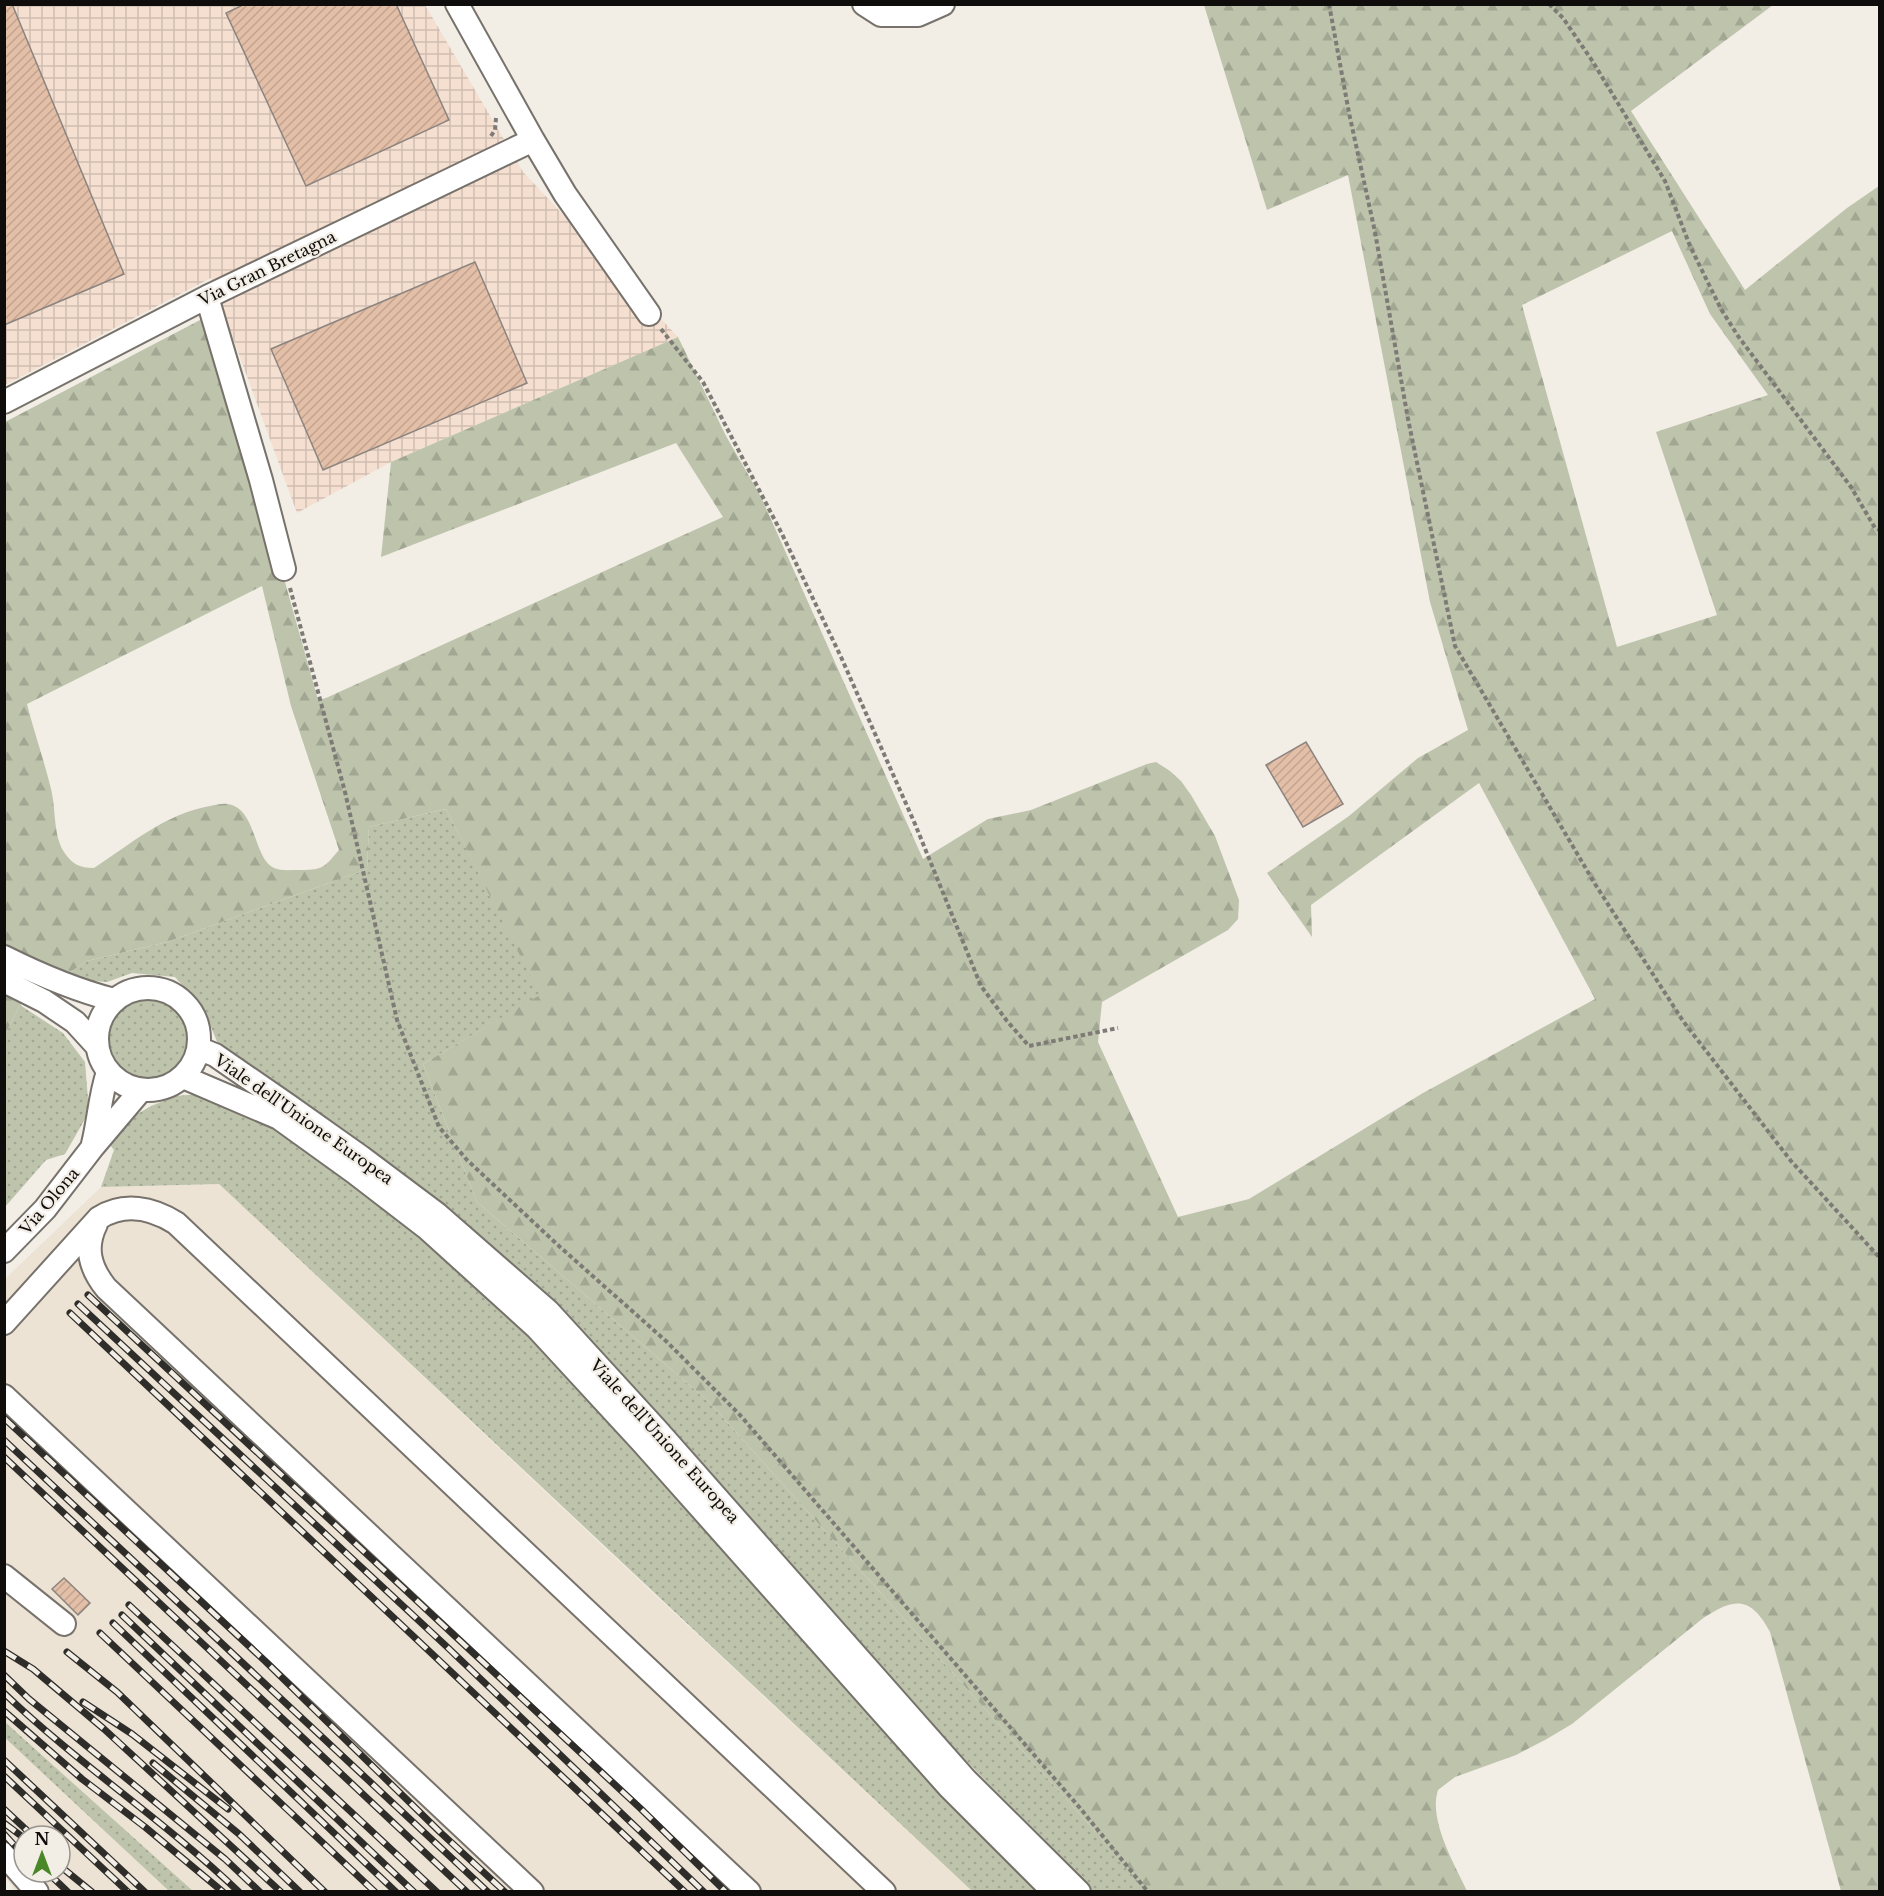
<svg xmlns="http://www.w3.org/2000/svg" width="1884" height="1896" font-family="'Libre Baskerville',serif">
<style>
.built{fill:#ece3d4;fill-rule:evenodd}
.industrial{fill:url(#industrial-grid)}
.grass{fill:url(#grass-dots)}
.forest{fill:url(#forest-firs);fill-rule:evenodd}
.building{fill:url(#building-hatch);stroke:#8c847f;stroke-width:1.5}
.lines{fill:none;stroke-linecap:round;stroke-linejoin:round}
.minor-casing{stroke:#77726b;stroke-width:26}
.path{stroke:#7e7b76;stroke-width:4;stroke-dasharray:4.5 3;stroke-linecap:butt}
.minor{stroke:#fff;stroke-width:22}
.rail-casing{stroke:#2f2d2a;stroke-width:7}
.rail{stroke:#f2ede5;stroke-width:4.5;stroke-dasharray:14;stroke-linecap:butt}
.labels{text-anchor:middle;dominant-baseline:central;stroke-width:4.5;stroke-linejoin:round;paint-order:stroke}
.street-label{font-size:16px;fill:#0f0d0b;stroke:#f2ede5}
</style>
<defs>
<pattern id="industrial-grid" width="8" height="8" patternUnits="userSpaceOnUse" patternTransform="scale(1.5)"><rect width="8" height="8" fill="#f4dfd1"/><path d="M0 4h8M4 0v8" fill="none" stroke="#d0beb2"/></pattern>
<pattern id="grass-dots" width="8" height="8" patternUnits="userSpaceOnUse" patternTransform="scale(1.5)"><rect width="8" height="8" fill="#bdc4ab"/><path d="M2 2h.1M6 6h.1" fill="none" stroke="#a1a792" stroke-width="1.8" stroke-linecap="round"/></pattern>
<pattern id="forest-firs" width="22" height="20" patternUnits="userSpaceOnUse" patternTransform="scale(1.5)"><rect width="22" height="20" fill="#bdc4ab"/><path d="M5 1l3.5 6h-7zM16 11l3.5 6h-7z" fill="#a1a792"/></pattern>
<pattern id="building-hatch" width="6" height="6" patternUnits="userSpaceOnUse" patternTransform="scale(1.5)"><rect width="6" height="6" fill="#e4bfa8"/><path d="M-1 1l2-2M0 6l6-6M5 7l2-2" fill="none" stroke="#c2a38f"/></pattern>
</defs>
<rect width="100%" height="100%" fill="#f2ede5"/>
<path class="built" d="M 219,1184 L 624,1566 L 972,1891 L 193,1891 L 5,1722 L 5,1279 L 101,1187 Z
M 4,1738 L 94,1820 L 169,1891 L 15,1891 L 5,1876 ZM 24,1836 L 60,1836 L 60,1872 L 24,1872 Z"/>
<path class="industrial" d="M 5,5 L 425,5 L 523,172 L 678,337 L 391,462 L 297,513 L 211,278 L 5,385 Z"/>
<path class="grass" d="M 446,809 L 541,995 L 423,1064 L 477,1202 L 708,1401 L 1149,1891 L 1094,1892 L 1092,1890 L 902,1695 L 561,1310 L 455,1214 L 305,1103 L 218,1044 L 204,1010 L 175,977 L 132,973 L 107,982 L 80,980 L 64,976 L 87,961 L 167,942 L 367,869 L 369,827 Z
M109 1038a40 40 0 1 1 80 0a40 40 0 1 1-80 0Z
M 20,1005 L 63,1033 L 85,1062 L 89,1112 L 65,1154 L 46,1160 L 5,1207 L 5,1035 Z
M 198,1094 L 235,1107 L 290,1137 L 396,1215 L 530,1335 L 971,1825 L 1042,1891 L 972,1891 L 219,1184 L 101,1187 L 114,1150 L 110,1145 L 127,1120 L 151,1106 L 176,1096 Z
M 5,1722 L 193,1891 L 169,1891 L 5,1738 Z"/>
<path class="forest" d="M 1204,5 L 1773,5 L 1631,111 L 1745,290 L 1847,208 L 1879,186 L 1879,1891 L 1841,1891 L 1770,1632 C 1750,1595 1734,1598 1702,1619 L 1572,1724 L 1545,1740 L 1516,1755 L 1455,1777 L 1438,1790 C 1428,1820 1455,1865 1467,1891 L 1149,1891 L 708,1401 L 477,1202 L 423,1064 L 540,995 L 446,809 L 369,827 L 367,869 L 167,942 L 87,961 L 20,1005 L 5,1035 L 5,422 L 202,319 L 283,575 L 318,700 L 326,698 L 723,517 L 676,443 L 381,557 L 391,462 L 678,337 L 726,436 L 761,497 L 923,859 L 988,819 L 1031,810 L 1147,764 L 1156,762 L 1170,771 L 1181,781 L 1191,795 L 1215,836 L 1239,900 L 1238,919 L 1228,930 L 1102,1002 L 1098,1042 L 1178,1217 L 1249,1199 L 1423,1093 L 1595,999 L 1479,783 L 1311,905 L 1312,937 L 1267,873 L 1349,816 L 1418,758 L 1468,730 L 1430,602 L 1348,175 L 1267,210 ZM 1672,231 L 1710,314 L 1768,395 L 1656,432 L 1717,615 L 1617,647 L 1522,305 ZM 262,586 L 291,706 L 339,850 C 323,869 322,870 297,870 C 290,870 280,871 274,868 C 253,858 257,809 228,804 C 222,803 216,805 210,806 C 165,814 132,843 94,868 C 79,868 72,864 64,852 C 53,835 56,808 51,789 C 44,760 34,732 27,704 Z"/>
<path class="building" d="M 4,4 L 12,4 L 124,274 L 4,325 Z
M 245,4 L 396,4 L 449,120 L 306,186 L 226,13 Z
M 475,262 L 527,383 L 323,470 L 271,349 Z
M 1306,742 L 1343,804 L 1303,827 L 1266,765 Z
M 64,1578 L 90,1603 L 78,1615 L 52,1589 Z"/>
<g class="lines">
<g class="minor-casing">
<path id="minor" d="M 457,4 L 533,140 L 565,194 L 649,314
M 864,4 L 881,15 L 918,15 L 943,4
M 207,297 L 261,480 L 284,569
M 4,402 L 207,297 L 533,140
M 4,957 C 40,975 75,990 114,1000
M 4,981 L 44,1001 L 75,1022 L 96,1045
M97 1039a51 51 0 1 1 102 0a51 51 0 1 1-102 0Z
M 200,1049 L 215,1055 L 289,1106 L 361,1157 L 437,1214 L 548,1311 L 656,1429 L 966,1780 L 1079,1892
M 183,1077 L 279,1118 L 354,1172 L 428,1229 L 536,1327 L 642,1442 L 949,1787 L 1054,1892
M 93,1144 C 99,1120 100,1095 108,1072
M 96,1224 C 84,1248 90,1268 106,1288 L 749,1892
M 4,1251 L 45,1209 L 92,1148 L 141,1090
M 4,1323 L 99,1218 C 124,1202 152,1208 176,1223 L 884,1892
M 4,1396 L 532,1892
M 4,1576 L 64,1624
M 4,1854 L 37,1892"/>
</g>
<path class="path" d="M 1329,4 L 1349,113 L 1375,232 L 1408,419 L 1455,646 L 1595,884 L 1683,1021 L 1791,1161 L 1880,1258
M 1549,4 L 1563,18 L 1593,62 L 1665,181 L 1690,246 L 1721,309 L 1738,336 L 1851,487 L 1875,528 L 1880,530
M 491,136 L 495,130 L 496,118
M 661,329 L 703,382 L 782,534 L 841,657 L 915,824 L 981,986 L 1007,1021 L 1029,1046 L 1118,1028
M 290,588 L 345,792 L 397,1020 L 439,1127 L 467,1160 L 560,1247 L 666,1341 L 740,1415 L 1080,1808 L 1148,1892"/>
<use href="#minor" class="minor"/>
<g class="rail-casing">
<path id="rail" d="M 88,1295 L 640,1808 L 726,1892
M 78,1304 L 445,1645 L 704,1892
M 70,1313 L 685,1892
M 4,1418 L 265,1661 L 441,1833 L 505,1892
M 4,1440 L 488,1892
M 4,1457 L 467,1892
M 129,1605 L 437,1892
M 122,1615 L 414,1892
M 113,1623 L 396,1892
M 100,1633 L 375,1892
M 4,1651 L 33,1669 L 104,1729 L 281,1892
M 67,1652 L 117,1692 L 325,1892
M 4,1675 L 29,1699 L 225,1859 L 260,1892
M 4,1693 C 78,1764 165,1821 239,1892
M 83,1702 L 132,1734 L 228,1809
M 4,1711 L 82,1779 L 145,1827 L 223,1892
M 4,1760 L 145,1892
M 153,1763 L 239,1834 L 300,1892
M 4,1776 L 128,1892
M 4,1809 L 33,1836
M 4,1823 L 24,1838
M 4,1834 L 24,1856
M 60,1866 L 92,1892
M 47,1872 L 68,1892"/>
</g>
<use href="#rail" class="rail"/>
</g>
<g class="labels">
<g class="street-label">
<text transform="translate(267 268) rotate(-26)">Via Gran Bretagna</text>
<text transform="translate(304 1119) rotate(35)">Viale dell'Unione Europea</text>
<text transform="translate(49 1201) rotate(-50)">Via Olona</text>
<text transform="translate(665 1441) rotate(48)">Viale dell'Unione Europea</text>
</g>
</g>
<rect width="1884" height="1896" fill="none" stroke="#0f0d0b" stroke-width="12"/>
<g transform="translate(42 1854)"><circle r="28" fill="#f2ede5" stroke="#97938e" stroke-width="1.5"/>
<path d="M0-4.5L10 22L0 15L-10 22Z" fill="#498727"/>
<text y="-9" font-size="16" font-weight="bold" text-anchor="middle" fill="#0f0d0b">N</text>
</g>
</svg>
